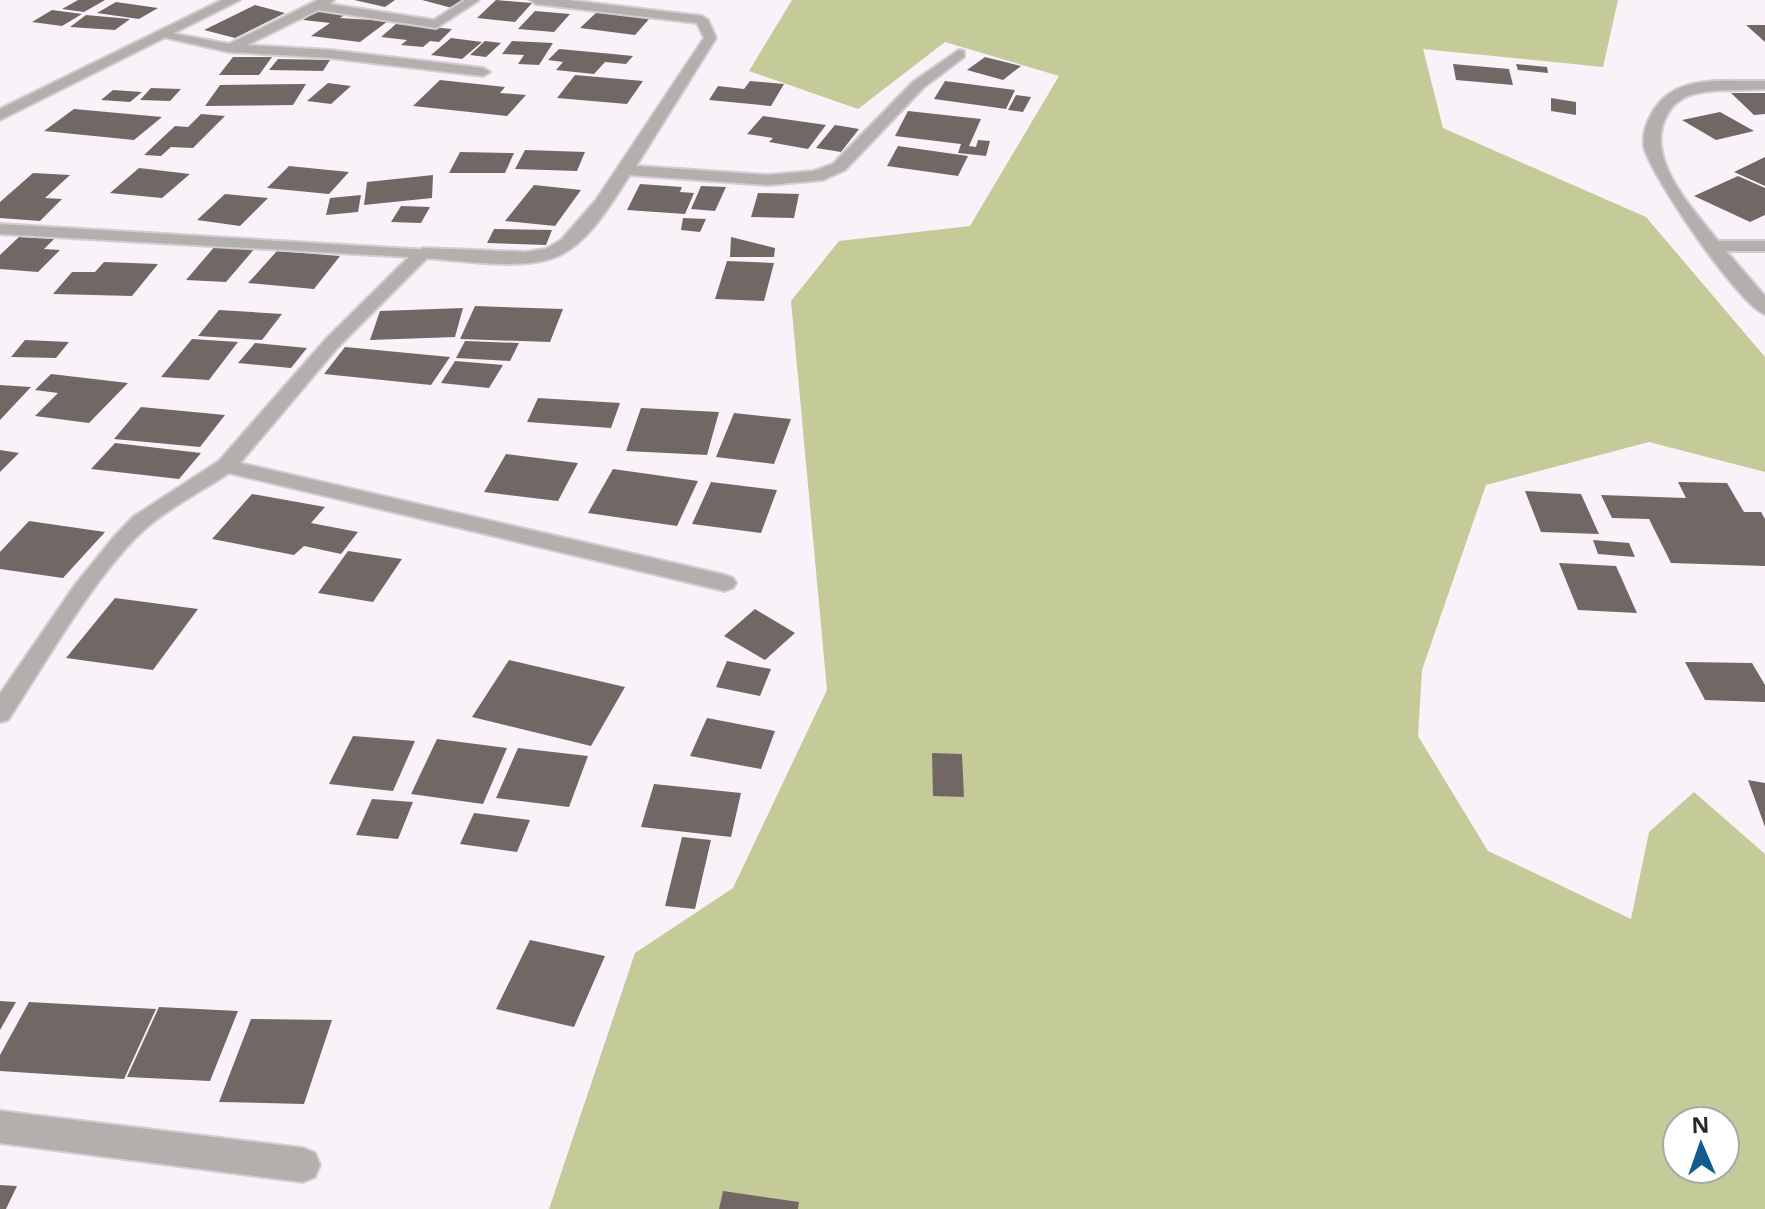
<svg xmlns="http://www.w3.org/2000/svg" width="1765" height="1209" font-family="'Open Sans',sans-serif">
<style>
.green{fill:#c4cb99;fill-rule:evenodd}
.building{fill:#716866}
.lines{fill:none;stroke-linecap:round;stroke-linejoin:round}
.service-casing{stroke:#d3cdd3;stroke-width:4}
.minor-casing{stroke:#d3cdd3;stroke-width:4}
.service{fill:#b3afad;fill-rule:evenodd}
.minor{fill:#b3afad;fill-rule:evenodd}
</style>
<rect width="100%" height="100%" fill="#f9f2f9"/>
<path class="green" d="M 792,0 L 1618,0 L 1603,67 L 1423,49 L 1443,128 L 1646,217 L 1765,357 L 1765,472 L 1649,442 L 1486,485 L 1422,670 L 1418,736 L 1488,851 L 1631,919 L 1649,832 L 1694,792 L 1765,854 L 1765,1209 L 549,1209 L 635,953 L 733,888 L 827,690 L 791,301 L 839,241 L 970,226 L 1059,76 L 945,42 L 858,109 L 749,71 ZM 1677,1121 L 1725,1121 L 1725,1169 L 1677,1169 Z"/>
<path class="building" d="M 78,0 L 105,0 L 84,12 L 62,9 Z
M 354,0 L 395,0 L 385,7 Z
M 422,0 L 463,0 L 452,8 Z
M 496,0 L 532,3 L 515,22 L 477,18 Z
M 116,2 L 158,8 L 139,19 L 97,13 Z
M 255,5 L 285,13 L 235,38 L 204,30 Z
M 52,10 L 82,14 L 62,26 L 32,22 Z
M 317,10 L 346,14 L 340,18 L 388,21 L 360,42 L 311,36 L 330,23 L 303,20 Z
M 535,11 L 570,14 L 554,32 L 518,29 Z
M 597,12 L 650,18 L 635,35 L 580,28 Z
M 86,15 L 130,19 L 115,30 L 70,27 Z
M 396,24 L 452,29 L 439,42 L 430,41 L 423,47 L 401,45 L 407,40 L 381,37 Z
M 1746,25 L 1765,25 L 1765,42 Z
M 451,38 L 482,42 L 462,59 L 431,55 Z
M 485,41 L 501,43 L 486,57 L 470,55 Z
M 512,41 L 553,43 L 539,65 L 518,64 L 524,55 L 502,54 Z
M 559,49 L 613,54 L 633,56 L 626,64 L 605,62 L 594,74 L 556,70 L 563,62 L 548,60 Z
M 233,57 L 272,57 L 259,75 L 219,75 Z
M 985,57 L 1021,66 L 1003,80 L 967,70 Z
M 278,59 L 330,60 L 323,71 L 269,70 Z
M 1453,64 L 1509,69 L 1513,85 L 1456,80 Z
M 1516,64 L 1547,67 L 1548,73 L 1518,70 Z
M 575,75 L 643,81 L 627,104 L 557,98 Z
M 440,80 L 505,87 L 500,93 L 526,95 L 507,116 L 413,106 Z
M 750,81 L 784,84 L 771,106 L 709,100 L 718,86 L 744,89 Z
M 945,81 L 1015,90 L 1006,109 L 934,99 Z
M 328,83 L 351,86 L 331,104 L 307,101 Z
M 306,84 L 293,105 L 205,106 L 220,85 Z
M 151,88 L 181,89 L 170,101 L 140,100 Z
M 113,90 L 142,92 L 130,102 L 101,100 Z
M 1731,93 L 1765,93 L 1765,114 L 1754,115 Z
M 1016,95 L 1031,97 L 1023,112 L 1008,110 Z
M 1551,98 L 1576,102 L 1576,115 L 1551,111 Z
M 74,109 L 162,117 L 134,140 L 44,131 Z
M 908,111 L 981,119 L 969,146 L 976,147 L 978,140 L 990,141 L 986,156 L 958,153 L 961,144 L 895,136 Z
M 1720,112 L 1754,131 L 1716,140 L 1682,120 Z
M 201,114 L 225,116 L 193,148 L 171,147 L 161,156 L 144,155 L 175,126 L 188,127 Z
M 763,116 L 826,125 L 808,149 L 769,142 L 773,138 L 747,134 Z
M 835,125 L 859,129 L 841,152 L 816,148 Z
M 898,146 L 968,156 L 958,176 L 887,166 Z
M 525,150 L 585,152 L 577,171 L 515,169 Z
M 460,152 L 514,153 L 505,173 L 449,173 Z
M 1765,157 L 1765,186 L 1734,172 Z
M 289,166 L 349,172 L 329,194 L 267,188 Z
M 139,168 L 190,174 L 162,198 L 110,193 Z
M 33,173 L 70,175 L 45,198 L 62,199 L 40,221 L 0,218 L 0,202 Z
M 433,175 L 432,198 L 364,205 L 367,182 Z
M 1738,176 L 1765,188 L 1765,215 L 1750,222 L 1694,196 Z
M 640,184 L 682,187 L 680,192 L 694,193 L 685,214 L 627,210 Z
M 534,185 L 581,190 L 555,226 L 505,221 Z
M 701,186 L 726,187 L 715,211 L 691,209 Z
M 758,193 L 799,194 L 794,218 L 751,217 Z
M 225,194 L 268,198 L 240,226 L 197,220 Z
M 361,195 L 358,212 L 326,215 L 330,198 Z
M 401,206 L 430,207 L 421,223 L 391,222 Z
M 683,218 L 706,219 L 700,232 L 681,230 Z
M 494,229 L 552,230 L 546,245 L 487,243 Z
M 19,237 L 54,239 L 44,249 L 60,250 L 38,272 L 0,269 L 0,255 Z
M 731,237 L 775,248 L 774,257 L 730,257 Z
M 216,245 L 256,247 L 226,282 L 186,280 Z
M 277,251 L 340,256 L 314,289 L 248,283 Z
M 727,261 L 774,263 L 764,301 L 715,299 Z
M 104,262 L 158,264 L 132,296 L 53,294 L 72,272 L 95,272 Z
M 475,306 L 563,309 L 550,342 L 460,339 Z
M 463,308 L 455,337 L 370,340 L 380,311 Z
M 219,310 L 282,314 L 262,340 L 198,336 Z
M 192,339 L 238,342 L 209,380 L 161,377 Z
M 25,340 L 69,342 L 56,358 L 11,357 Z
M 465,341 L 519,343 L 510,361 L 456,358 Z
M 255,343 L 307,348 L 291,368 L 238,363 Z
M 345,347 L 450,357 L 431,385 L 324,374 Z
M 455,361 L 503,365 L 489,388 L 441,383 Z
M 51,374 L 128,383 L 89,423 L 35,416 L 58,393 L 35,390 Z
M 0,385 L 31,387 L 0,420 Z
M 538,398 L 620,403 L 611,428 L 527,422 Z
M 141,407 L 225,415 L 200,447 L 114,439 Z
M 641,408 L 719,412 L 707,455 L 626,451 Z
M 734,413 L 791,419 L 774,464 L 716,457 Z
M 115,443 L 201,453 L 179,479 L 91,469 Z
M 0,450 L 19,453 L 0,472 Z
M 506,454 L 578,463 L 558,501 L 484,492 Z
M 613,469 L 698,481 L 677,526 L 588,513 Z
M 711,482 L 777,490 L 761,533 L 692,524 Z
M 1678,482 L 1727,483 L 1744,512 L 1761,512 L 1765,519 L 1765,566 L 1671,563 L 1649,519 L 1612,518 L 1601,495 L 1686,498 Z
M 1525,491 L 1581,494 L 1599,534 L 1541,532 Z
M 252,494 L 325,507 L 311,523 L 358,532 L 341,554 L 304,546 L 294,555 L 212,539 Z
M 29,521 L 105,532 L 63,578 L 0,569 L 0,552 Z
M 1593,540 L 1629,543 L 1635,557 L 1598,554 Z
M 348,551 L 402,559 L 373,602 L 318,593 Z
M 1559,563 L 1616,566 L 1637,613 L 1578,610 Z
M 115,598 L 198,609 L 153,670 L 66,658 Z
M 755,609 L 795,633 L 765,660 L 724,636 Z
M 509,660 L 625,687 L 591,746 L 472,717 Z
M 727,661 L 771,669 L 760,696 L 716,687 Z
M 1685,662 L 1752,663 L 1765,685 L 1765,702 L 1705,700 Z
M 707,718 L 775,731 L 761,769 L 690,756 Z
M 353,736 L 415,741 L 393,791 L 329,784 Z
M 437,739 L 507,748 L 483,804 L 411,794 Z
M 518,748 L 588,756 L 569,807 L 496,798 Z
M 932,753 L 962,754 L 964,797 L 933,796 Z
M 1748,780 L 1765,783 L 1765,827 Z
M 654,784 L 741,793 L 731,837 L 641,827 Z
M 372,799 L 413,802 L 398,839 L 356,835 Z
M 474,813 L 530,820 L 517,852 L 460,844 Z
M 682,837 L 711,840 L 695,909 L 665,906 Z
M 530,940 L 605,956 L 574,1027 L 496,1009 Z
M 0,1001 L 16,1002 L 0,1030 Z
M 29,1002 L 156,1009 L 124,1079 L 0,1071 L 0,1055 Z
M 159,1007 L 238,1011 L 210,1081 L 127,1077 Z
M 251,1019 L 332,1020 L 304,1104 L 219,1102 Z
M 0,1185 L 17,1186 L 6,1209 L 0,1209 Z
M 723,1191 L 799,1202 L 798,1209 L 719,1209 Z"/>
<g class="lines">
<g class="service-casing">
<path id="service" d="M 318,0 L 334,0 L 329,4 L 434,20 L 465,0 L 479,0 L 436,28 L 318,10 L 247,45 L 330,50 L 483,68 L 490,72 L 483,76 L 330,58 L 229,52 L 154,35 L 160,31 L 229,44 Z
M 530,0 L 567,0 L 702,16 L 708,20 L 716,38 L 686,86 L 681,87 L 674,83 L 704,38 L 697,23 L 536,4 Z
M 0,224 L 429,250 L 431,253 L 429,256 L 338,347 L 240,463 L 725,575 L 733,578 L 736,583 L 733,588 L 725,591 L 229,473 C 202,491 170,507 146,528 C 95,574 47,661 8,720 L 0,722 L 0,694 L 75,585 L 113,538 L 133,517 L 219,461 L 326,339 L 409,257 L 0,234 Z"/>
</g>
<g class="minor-casing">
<path id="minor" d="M 222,0 L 240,0 L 0,120 L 0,109 Z
M 959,50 L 964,51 L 964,57 L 923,88 L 845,170 L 823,180 L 768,185 L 630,175 C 611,203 591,240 560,255 C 527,272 460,260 423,258 L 414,253 L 423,248 L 525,252 L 546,249 L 561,240 L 596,200 L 676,80 L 681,79 L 688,83 L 636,166 L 768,175 L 814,171 L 833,164 L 913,82 Z
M 1765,81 L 1765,89 C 1741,91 1713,88 1690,95 C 1680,99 1672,105 1667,115 C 1643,158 1693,209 1718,241 L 1765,241 L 1765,251 L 1726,251 L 1765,296 L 1765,314 C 1740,307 1651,176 1644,147 C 1641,129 1654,104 1669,94 C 1694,76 1736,82 1765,81 Z
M 0,1111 L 303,1148 L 315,1153 L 320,1165 L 315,1177 L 303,1182 L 0,1143 Z"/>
</g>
<use href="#service" class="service"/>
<use href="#minor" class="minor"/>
</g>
<g transform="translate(1701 1145) rotate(358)"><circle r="38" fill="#ffffff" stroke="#a9a8a9" stroke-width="2"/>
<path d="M0-6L14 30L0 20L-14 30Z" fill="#135b8f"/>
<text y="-12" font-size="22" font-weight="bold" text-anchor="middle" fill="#282528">N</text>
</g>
</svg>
